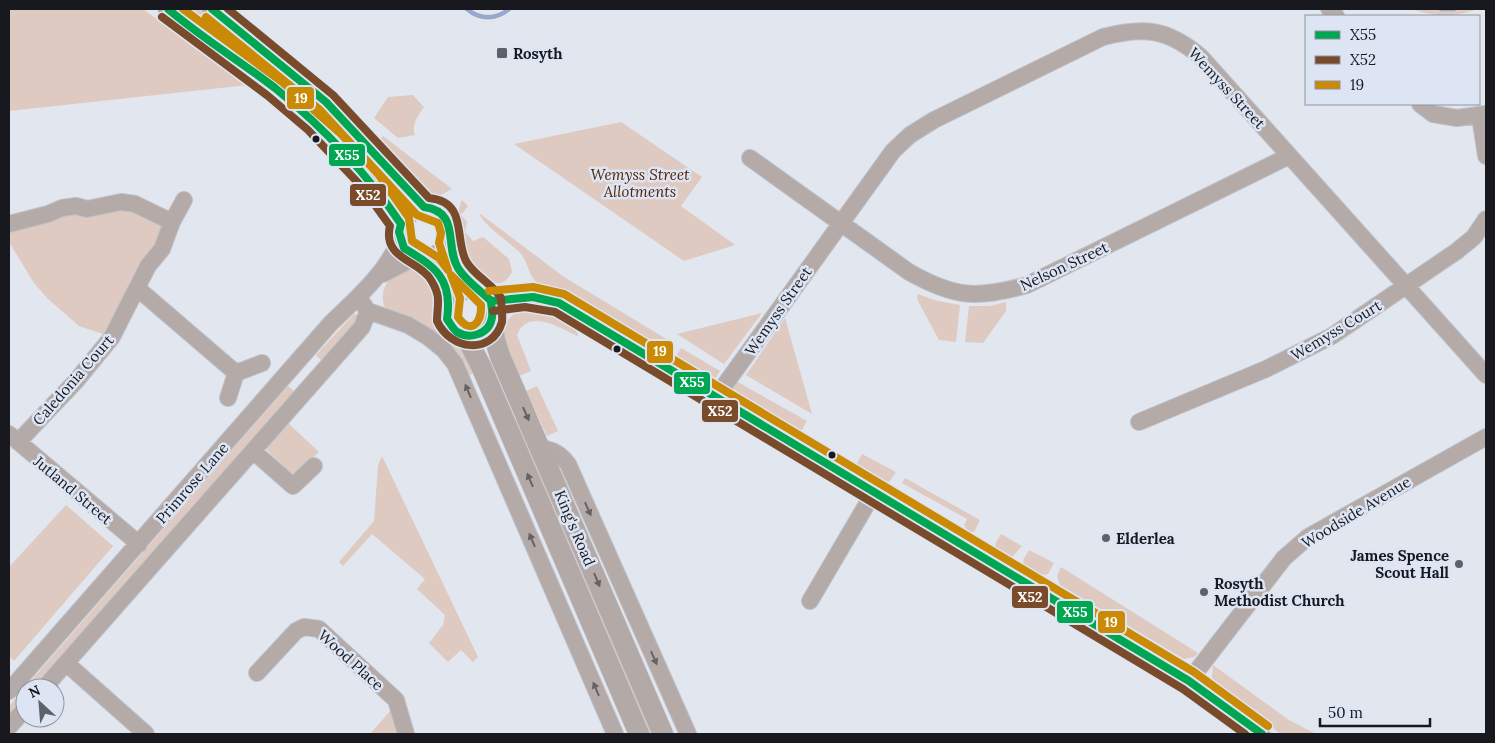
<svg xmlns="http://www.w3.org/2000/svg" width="1495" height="743" font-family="Lora,serif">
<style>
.green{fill:#decac1}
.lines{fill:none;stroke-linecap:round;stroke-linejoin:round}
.stream{stroke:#96a8cb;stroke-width:4.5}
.minor-casing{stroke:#bec2c9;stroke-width:18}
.major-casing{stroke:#bec2c9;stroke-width:21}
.minor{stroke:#b4aaa7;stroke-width:16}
.major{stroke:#b3aaa8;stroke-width:20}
.bus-1-casing{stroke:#dde5f4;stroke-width:11}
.bus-2-casing{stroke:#dde5f4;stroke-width:11}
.bus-3-casing{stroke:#dde5f4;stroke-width:11}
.bus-1{stroke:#00a651;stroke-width:8}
.bus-2{stroke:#7a4b2a;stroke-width:8}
.bus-3{stroke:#ca8a06;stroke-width:8}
.oneway{fill:#666262}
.oneway2{fill:#656263}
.poi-dot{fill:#5e6167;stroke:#dde5f4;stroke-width:2}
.bus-dot{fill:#17191e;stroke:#dde5f4;stroke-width:2}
.labels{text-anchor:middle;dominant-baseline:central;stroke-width:5;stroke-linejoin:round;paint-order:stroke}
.poi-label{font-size:15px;font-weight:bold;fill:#17191e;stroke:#dde5f4;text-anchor:start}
.street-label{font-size:15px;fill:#17191e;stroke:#dde5f4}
.park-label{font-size:15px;font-style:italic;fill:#532300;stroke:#dde5f4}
.line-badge{stroke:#dde5f4;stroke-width:2}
.badge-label{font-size:14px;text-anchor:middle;font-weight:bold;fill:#fff}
</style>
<rect width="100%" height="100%" fill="#e2e6ef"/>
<path class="green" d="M 9,9 L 143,9 L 248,85 L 9,111 Z
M 186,9 L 199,9 L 226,33 L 222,39 Z
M 1410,9 L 1479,9 C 1448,18 1441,17 1410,9 Z
M 413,95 L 424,107 C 418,116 411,124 415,135 L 398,138 L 374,118 L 388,97 Z
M 621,122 L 702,177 L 681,206 L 735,245 L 684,261 L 514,144 Z
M 383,136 L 452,189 L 435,198 C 408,190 395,160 381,138 Z
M 462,200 L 468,206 L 461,215 L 467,222 L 465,232 L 473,241 L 483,237 L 509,259 L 512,272 C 499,298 471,274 464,254 C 461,245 463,236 461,227 C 459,217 457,211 462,200 Z
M 121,202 L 172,222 L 112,337 L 79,326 L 47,298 L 34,283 L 9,242 L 9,224 Z
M 479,213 L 564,277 L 673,343 L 665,358 L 536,282 C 528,274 528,262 521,254 C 511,243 483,225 479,213 Z
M 408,267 C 444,269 430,309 438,327 C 443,337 453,341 460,349 C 466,356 470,365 474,373 L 468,376 L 384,306 C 379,287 391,274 408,267 Z
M 917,294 L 938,301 L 960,305 L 956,342 L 939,340 L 918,301 Z
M 1006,302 L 1006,311 L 983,343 L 965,342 L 969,306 L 990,306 Z
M 527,307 C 542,307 575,321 579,337 C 561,328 528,307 517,335 L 531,371 L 519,376 C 506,345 487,325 527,307 Z
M 762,313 L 724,364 L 677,334 Z
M 354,314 L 358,315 L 360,318 L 323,362 L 316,355 Z
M 785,318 L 812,414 L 746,375 Z
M 681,348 L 720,371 L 711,385 L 672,363 Z
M 734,380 L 807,421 L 799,435 L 729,396 L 728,390 Z
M 288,386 L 295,392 L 33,688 L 25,688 L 25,697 L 9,715 L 9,706 Z
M 537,386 L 558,431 L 547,436 L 526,391 Z
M 518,419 L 654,734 L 647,734 L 512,422 Z
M 288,423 L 319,452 L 297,474 L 289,472 L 267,450 L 268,446 Z
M 862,454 L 896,472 L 890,481 L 885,483 L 857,468 L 856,465 Z
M 382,456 L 478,657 L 473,662 L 461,650 L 448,662 L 429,643 L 443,625 L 445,615 L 417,589 L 425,579 L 372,534 L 343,566 L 339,562 L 374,521 L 378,465 Z
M 905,478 L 980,520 L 974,532 L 968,532 L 964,525 L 967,519 L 902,483 Z
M 66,505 L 113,546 L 14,661 L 9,656 L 9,567 Z
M 1001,534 L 1022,546 L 1012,557 L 996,548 L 995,544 Z
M 1029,550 L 1054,563 L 1048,574 L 1042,575 L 1024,565 L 1023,560 Z
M 1061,567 L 1198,653 L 1194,657 L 1184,659 L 1060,585 L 1057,576 Z
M 1213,665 L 1289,720 L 1316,734 L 1281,734 L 1215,684 L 1212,677 Z
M 391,710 L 399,734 L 370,734 Z"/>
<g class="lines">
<path class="stream" d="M 467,9 C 480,20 496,20 509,9
M 1441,9 L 1454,9"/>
<g class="minor-casing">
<path id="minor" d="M 1329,9 L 1336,16
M 1420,104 L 1433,114 L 1457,118 L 1486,114
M 1480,117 L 1486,156
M 750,158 L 909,272 C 955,298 977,299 1027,285 L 1289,156
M 9,224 L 48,214 L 62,208 L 76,206 L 87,209 L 121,202 L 135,204 L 172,222
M 383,274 L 416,257
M 137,288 L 236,373
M 358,297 L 368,311 L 408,325 L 428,337 L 444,350 L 455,364 L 615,734
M 491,301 C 515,297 535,293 559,303 L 1189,681 L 1262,734
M 716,397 L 893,151 L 910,135 L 934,120 L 1103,37 C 1144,26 1168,29 1201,57 L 1486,375
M 228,398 L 236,373 L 262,363
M 1139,422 L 1266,369 L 1332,336 L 1457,251 L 1474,237 L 1486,219
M 9,434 L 139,544
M 18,442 L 76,381 L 112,337 L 148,266 L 162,249 L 172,222 L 184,200
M 540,448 C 554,450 560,454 568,464 L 688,734
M 253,451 L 293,486 L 314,466
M 810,601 L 874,492
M 66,663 L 146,734
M 257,673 L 296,631 L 304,627 L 319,629 L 396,700 L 406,734
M 1189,681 L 1284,558 L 1308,537 L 1486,437
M 44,688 L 362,327 L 368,311
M 9,691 L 331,323 C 357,298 385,274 400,240
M 9,727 L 25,709"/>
</g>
<g class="major-casing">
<path id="major" d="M 168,9 C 194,32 225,51 253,72 C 311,115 362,163 401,224
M 212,9 L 326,102 L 424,207
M400 233a25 25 0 1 1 50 0a25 25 0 1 1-50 0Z
M 449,241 L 458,268 L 478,290
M 423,258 C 438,270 443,283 450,300
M447 312a23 23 0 1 1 46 0a23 23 0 1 1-46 0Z
M 492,319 L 495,340 L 500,356 L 663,734
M 465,335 L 481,366 L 639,734"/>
</g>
<use href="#minor" class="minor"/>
<use href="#major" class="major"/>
<g class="bus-1-casing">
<path id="bus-1" d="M 168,9 C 202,38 240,61 275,88 C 324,128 366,172 401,224 L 399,232 L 404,248 C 435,267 453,278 447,319 C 450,323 453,329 457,332 C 470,340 490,334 492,317 C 493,312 491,306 491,301 C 481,291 465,280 458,268 C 444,245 461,212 424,207 L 326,102 L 212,9
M 491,301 L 533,297 L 559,303 L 1189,681 L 1262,734"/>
</g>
<g class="bus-2-casing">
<path id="bus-2" d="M 162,17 L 268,96 L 308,130 L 362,187 L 390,226 C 382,259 419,260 431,280 C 442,298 437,304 437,321 C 450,350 492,356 502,322 C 503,315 501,305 501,298 C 493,284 474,276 466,261 C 454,238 468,202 429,198 L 333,95 L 228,9
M 493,311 L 525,307 L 555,312 L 1183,689 L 1245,734"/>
</g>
<g class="bus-3-casing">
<path id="bus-3" d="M 183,9 L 281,81 L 341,134 L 378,174 L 409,218 L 412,241 L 439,258 L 448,270 L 439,243 L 441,233 L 438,223 L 417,215 L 319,109 L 206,17
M 451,275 L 481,305 C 482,324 470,335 458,317 L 460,298 Z
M 489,291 L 533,287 L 564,294 L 1194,672 L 1268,726"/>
</g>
<use href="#bus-1" class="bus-1"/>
<use href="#bus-2" class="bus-2"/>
<use href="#bus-3" class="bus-3"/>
</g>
<defs><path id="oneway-solid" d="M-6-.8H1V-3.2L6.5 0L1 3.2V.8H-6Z" transform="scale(1.25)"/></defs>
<g class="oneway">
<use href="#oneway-solid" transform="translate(468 391) rotate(-113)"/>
<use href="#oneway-solid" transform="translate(588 509) rotate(66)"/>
<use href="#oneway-solid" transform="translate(532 540) rotate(-113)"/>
<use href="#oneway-solid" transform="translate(654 658) rotate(66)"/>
<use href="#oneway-solid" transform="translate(596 689) rotate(-113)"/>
</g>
<g class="oneway2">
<use href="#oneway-solid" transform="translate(526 414) rotate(66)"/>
<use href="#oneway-solid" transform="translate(530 480) rotate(-113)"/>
<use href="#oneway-solid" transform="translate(597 580) rotate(67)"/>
</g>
<g class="poi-dot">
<rect x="496" y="47" width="12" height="12" rx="2.5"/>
<circle cx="1106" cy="538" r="5"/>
<circle cx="1459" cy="564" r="5"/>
<circle cx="1204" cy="592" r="5"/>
</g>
<g class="bus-dot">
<circle cx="316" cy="139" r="4.5"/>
<circle cx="617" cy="349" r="4.5"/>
<circle cx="832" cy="455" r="4.5"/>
</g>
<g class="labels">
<g class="poi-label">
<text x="513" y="53">Rosyth</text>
<text x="1116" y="538">Elderlea</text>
<text x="1449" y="555" text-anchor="end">James Spence<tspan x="1449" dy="17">Scout Hall</tspan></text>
<text x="1214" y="583">Rosyth<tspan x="1214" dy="17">Methodist Church</tspan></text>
</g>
<g class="street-label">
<text transform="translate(1227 88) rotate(47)">Wemyss Street</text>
<text transform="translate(1064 266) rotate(-25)">Nelson Street</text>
<text transform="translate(778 311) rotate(-55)">Wemyss Street</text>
<text transform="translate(1336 330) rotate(-31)">Wemyss Court</text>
<text transform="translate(73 380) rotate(-49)">Caledonia Court</text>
<text transform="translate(192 483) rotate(-49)">Primrose Lane</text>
<text transform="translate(73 490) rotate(40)">Jutland Street</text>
<text transform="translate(1356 512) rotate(-31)">Woodside Avenue</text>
<text transform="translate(575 528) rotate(67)">King's Road</text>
<text transform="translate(351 660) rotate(42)">Wood Place</text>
</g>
<g class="park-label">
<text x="640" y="174">Wemyss Street<tspan x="640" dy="17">Allotments</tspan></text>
</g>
</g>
<g class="line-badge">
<rect x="286" y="86" width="29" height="24" rx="5" fill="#ca8a06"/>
<rect x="328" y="143" width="38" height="24" rx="5" fill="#00a651"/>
<rect x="349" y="183" width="38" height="24" rx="5" fill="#7a4b2a"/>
<rect x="646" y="340" width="28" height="24" rx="5" fill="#ca8a06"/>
<rect x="673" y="371" width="38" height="24" rx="5" fill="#00a651"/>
<rect x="701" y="399" width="38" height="24" rx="5" fill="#7a4b2a"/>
<rect x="1011" y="585" width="38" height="24" rx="5" fill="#7a4b2a"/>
<rect x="1056" y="600" width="38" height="24" rx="5" fill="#00a651"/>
<rect x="1097" y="610" width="29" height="24" rx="5" fill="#ca8a06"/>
</g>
<g class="badge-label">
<text x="301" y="103">19</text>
<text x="347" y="160">X55</text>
<text x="368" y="200">X52</text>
<text x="660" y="356">19</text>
<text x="692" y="387">X55</text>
<text x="720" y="416">X52</text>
<text x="1030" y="602">X52</text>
<text x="1075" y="617">X55</text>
<text x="1111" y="627">19</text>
</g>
<rect width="1495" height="743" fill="none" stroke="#17191e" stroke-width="20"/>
<rect x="1305" y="15" width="175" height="90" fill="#dde5f4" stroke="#8e939e"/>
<rect x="1315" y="31" width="25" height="8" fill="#00a651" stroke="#8e939e"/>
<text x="1350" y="40" font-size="15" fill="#17191e">X55</text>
<rect x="1315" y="56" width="25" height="8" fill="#7a4b2a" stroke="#8e939e"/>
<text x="1350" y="65" font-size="15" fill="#17191e">X52</text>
<rect x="1315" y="81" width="25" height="8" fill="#ca8a06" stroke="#8e939e"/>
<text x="1350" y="90" font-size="15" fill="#17191e">19</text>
<g transform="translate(40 703) rotate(334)"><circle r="24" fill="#dde5f4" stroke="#8e939e"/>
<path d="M0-4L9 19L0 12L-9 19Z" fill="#5e6167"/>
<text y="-8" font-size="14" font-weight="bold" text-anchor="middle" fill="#17191e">N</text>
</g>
<path d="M1320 718v8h110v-8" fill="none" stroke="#17191e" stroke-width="2.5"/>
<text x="1328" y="718" font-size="15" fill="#17191e" stroke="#dde5f4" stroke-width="4" paint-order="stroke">50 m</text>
</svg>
